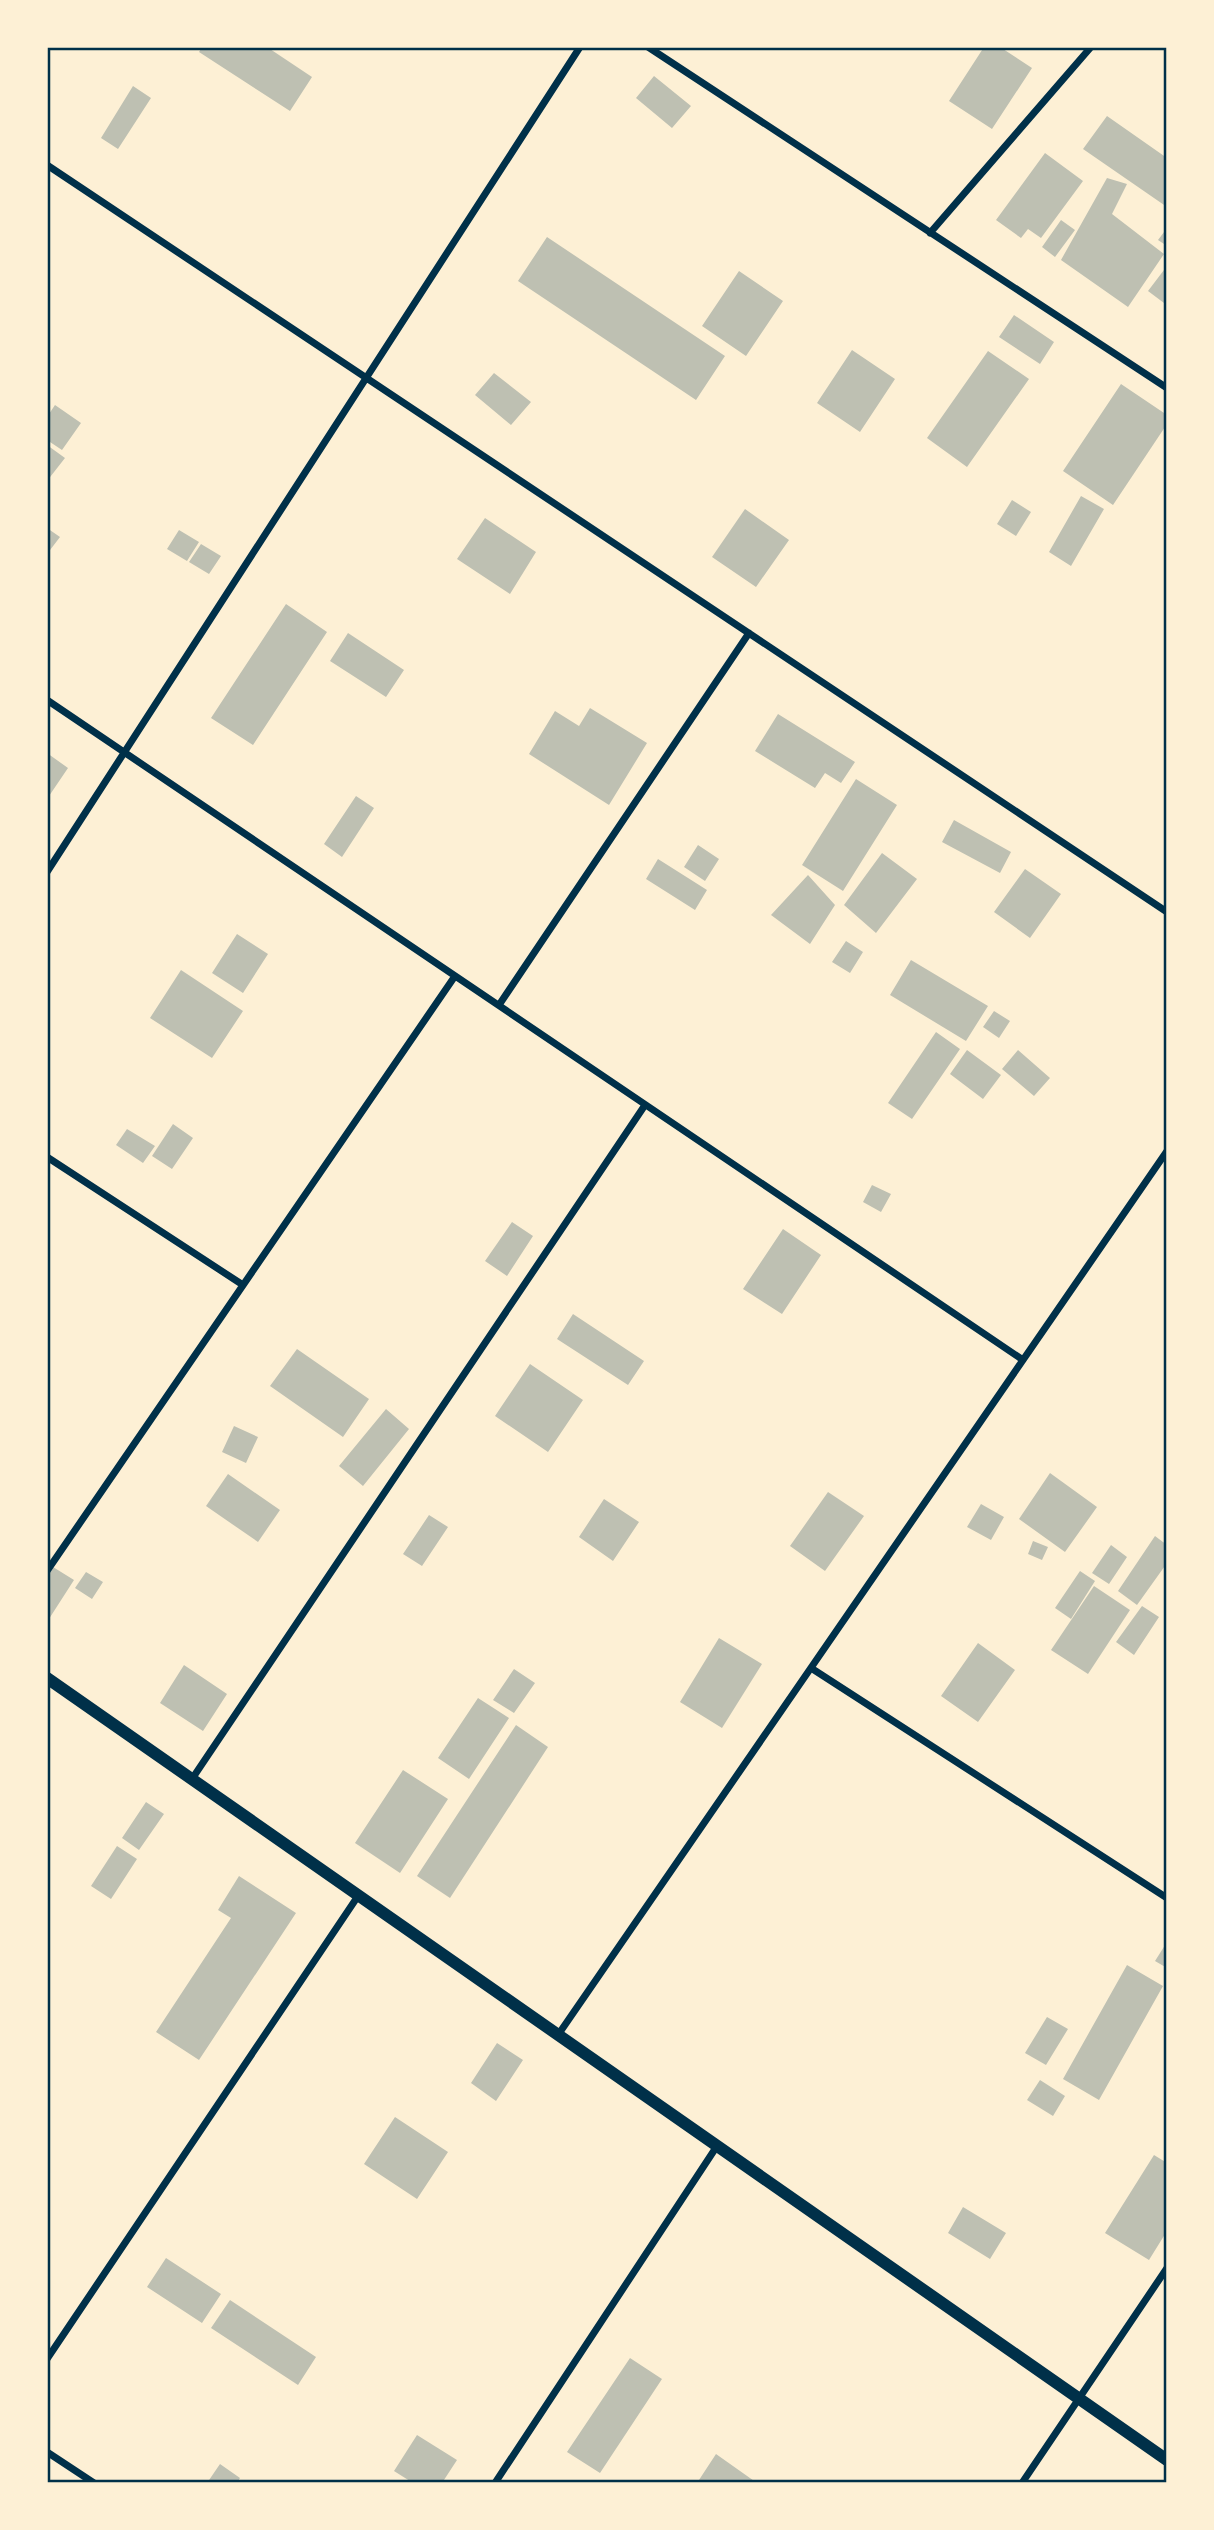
<svg xmlns="http://www.w3.org/2000/svg" width="1214" height="2530" font-family="'Public Sans',sans-serif">
<style>
.building{fill:#bec0b2}
.lines{fill:none;stroke-linecap:round;stroke-linejoin:round}
.minor{stroke:#003049;stroke-width:7}
.tertiary{stroke:#003049;stroke-width:12}
.neatline{fill:none;stroke:#003049;stroke-width:2.5}
</style>
<rect width="100%" height="100%" fill="#fdf0d5"/>
<path class="building" d="M 202,47 L 267,47 L 312,77 L 290,111 L 199,52 Z
M 984,47 L 1000,47 L 1032,68 L 992,129 L 949,101 Z
M 654,76 L 691,106 L 672,128 L 636,98 Z
M 133,86 L 151,98 L 118,149 L 101,138 Z
M 1107,116 L 1167,158 L 1167,207 L 1083,149 Z
M 1045,153 L 1083,181 L 1041,238 L 1028,229 L 1021,238 L 996,220 Z
M 1107,178 L 1127,184 L 1112,214 L 1164,254 L 1128,307 L 1061,260 Z
M 1061,220 L 1075,230 L 1055,257 L 1042,247 Z
M 1167,228 L 1167,246 L 1158,240 Z
M 547,237 L 725,356 L 696,400 L 518,281 Z
M 1167,266 L 1167,299 L 1164,303 L 1148,291 Z
M 739,271 L 783,301 L 746,356 L 702,326 Z
M 1014,315 L 1054,342 L 1040,364 L 999,337 Z
M 852,350 L 895,379 L 860,432 L 817,403 Z
M 988,351 L 1029,379 L 967,467 L 927,438 Z
M 494,373 L 531,402 L 511,425 L 475,395 Z
M 1121,384 L 1167,415 L 1167,424 L 1113,505 L 1063,471 Z
M 55,405 L 81,423 L 62,450 L 47,440 L 47,417 Z
M 47,445 L 65,458 L 47,481 Z
M 1081,496 L 1104,509 L 1071,566 L 1049,552 Z
M 1012,500 L 1031,512 L 1016,536 L 997,524 Z
M 745,509 L 789,540 L 756,587 L 712,557 Z
M 485,518 L 536,552 L 510,594 L 457,559 Z
M 47,528 L 60,537 L 47,554 Z
M 179,530 L 199,542 L 187,561 L 167,549 Z
M 201,544 L 221,556 L 209,574 L 189,562 Z
M 286,604 L 327,632 L 253,745 L 211,718 Z
M 348,633 L 404,670 L 386,697 L 330,661 Z
M 590,708 L 647,743 L 609,805 L 529,754 L 555,711 L 579,726 Z
M 778,714 L 855,762 L 841,783 L 825,773 L 815,788 L 755,751 Z
M 47,753 L 68,768 L 47,799 Z
M 856,779 L 897,805 L 843,891 L 802,865 Z
M 356,796 L 374,808 L 342,857 L 324,844 Z
M 954,820 L 1011,852 L 1000,873 L 942,842 Z
M 698,845 L 719,859 L 705,881 L 684,867 Z
M 882,853 L 917,879 L 876,933 L 844,905 Z
M 658,859 L 707,890 L 695,910 L 646,879 Z
M 1025,869 L 1061,894 L 1030,938 L 994,912 Z
M 808,875 L 835,905 L 810,944 L 771,915 Z
M 237,934 L 268,954 L 243,993 L 212,973 Z
M 846,941 L 863,952 L 850,973 L 832,962 Z
M 911,960 L 988,1006 L 966,1041 L 890,995 Z
M 181,970 L 243,1011 L 212,1058 L 150,1018 Z
M 994,1011 L 1010,1021 L 999,1038 L 983,1027 Z
M 936,1032 L 960,1049 L 912,1119 L 888,1103 Z
M 967,1050 L 1001,1075 L 983,1099 L 950,1074 Z
M 1018,1050 L 1050,1078 L 1034,1096 L 1002,1069 Z
M 173,1124 L 193,1138 L 172,1169 L 152,1156 Z
M 127,1129 L 155,1146 L 143,1163 L 116,1145 Z
M 872,1185 L 891,1194 L 881,1212 L 863,1202 Z
M 512,1222 L 533,1236 L 507,1276 L 485,1261 Z
M 783,1229 L 821,1255 L 782,1314 L 743,1289 Z
M 573,1314 L 644,1361 L 628,1385 L 557,1339 Z
M 297,1349 L 369,1399 L 343,1437 L 270,1386 Z
M 530,1364 L 583,1400 L 548,1452 L 495,1416 Z
M 386,1409 L 409,1429 L 363,1486 L 339,1466 Z
M 234,1426 L 258,1437 L 246,1463 L 222,1452 Z
M 1050,1473 L 1097,1507 L 1065,1552 L 1019,1519 Z
M 228,1474 L 280,1510 L 258,1542 L 206,1506 Z
M 828,1492 L 864,1516 L 825,1571 L 790,1546 Z
M 604,1499 L 639,1522 L 613,1561 L 579,1537 Z
M 981,1504 L 1004,1517 L 991,1540 L 967,1527 Z
M 429,1515 L 448,1527 L 422,1566 L 403,1554 Z
M 1155,1536 L 1167,1545 L 1167,1563 L 1137,1605 L 1118,1591 Z
M 1033,1541 L 1048,1547 L 1042,1560 L 1028,1554 Z
M 1111,1545 L 1127,1557 L 1109,1584 L 1092,1573 Z
M 53,1567 L 74,1580 L 47,1622 L 47,1576 Z
M 1080,1571 L 1095,1581 L 1071,1619 L 1055,1608 Z
M 86,1572 L 103,1582 L 92,1599 L 75,1588 Z
M 1094,1586 L 1130,1610 L 1088,1674 L 1051,1650 Z
M 1142,1606 L 1159,1617 L 1134,1655 L 1116,1642 Z
M 719,1638 L 762,1664 L 722,1728 L 680,1702 Z
M 978,1643 L 1015,1670 L 978,1722 L 941,1696 Z
M 184,1665 L 227,1694 L 203,1731 L 160,1703 Z
M 514,1669 L 535,1683 L 514,1713 L 493,1700 Z
M 478,1698 L 509,1718 L 469,1779 L 438,1758 Z
M 516,1725 L 548,1747 L 450,1898 L 417,1876 Z
M 403,1770 L 448,1799 L 400,1873 L 355,1843 Z
M 146,1802 L 164,1814 L 139,1850 L 122,1838 Z
M 117,1846 L 137,1859 L 111,1899 L 91,1886 Z
M 239,1876 L 296,1913 L 199,2060 L 156,2032 L 231,1918 L 218,1910 Z
M 1167,1942 L 1167,1968 L 1155,1961 Z
M 1127,1965 L 1163,1986 L 1099,2100 L 1063,2079 Z
M 1047,2017 L 1068,2029 L 1046,2065 L 1025,2053 Z
M 497,2043 L 523,2060 L 496,2101 L 471,2083 Z
M 1040,2080 L 1065,2096 L 1053,2116 L 1027,2100 Z
M 395,2117 L 448,2152 L 417,2199 L 364,2164 Z
M 1154,2155 L 1167,2163 L 1167,2231 L 1149,2260 L 1105,2233 Z
M 963,2207 L 1006,2233 L 990,2259 L 948,2233 Z
M 166,2258 L 221,2294 L 202,2323 L 147,2287 Z
M 230,2300 L 316,2357 L 298,2385 L 211,2328 Z
M 630,2358 L 662,2379 L 600,2473 L 567,2452 Z
M 417,2435 L 457,2460 L 442,2483 L 413,2483 L 394,2471 Z
M 716,2454 L 757,2483 L 697,2483 Z
M 220,2464 L 240,2478 L 237,2483 L 207,2483 Z"/>
<g class="lines">
<path class="minor" d="M 648,47 L 1167,388
M 47,165 L 1167,912
M 930,233 L 1091,47
M 47,700 L 1023,1360
M 47,872 L 580,47
M 499,1005 L 749,633
M 47,1157 L 243,1285
M 47,1571 L 455,976
M 811,1668 L 1167,1898
M 192,1779 L 645,1105
M 558,2035 L 1167,1151
M 47,2359 L 358,1896
M 47,2452 L 94,2483
M 495,2483 L 717,2146
M 1022,2483 L 1167,2268"/>
<path class="tertiary" d="M 47,1678 L 1167,2460"/>
</g>
<rect width="1214" height="2530" fill="none" stroke="#fdf0d5" stroke-width="98"/>
<rect x="49" y="49" width="1116" height="2432" class="neatline"/>
</svg>
